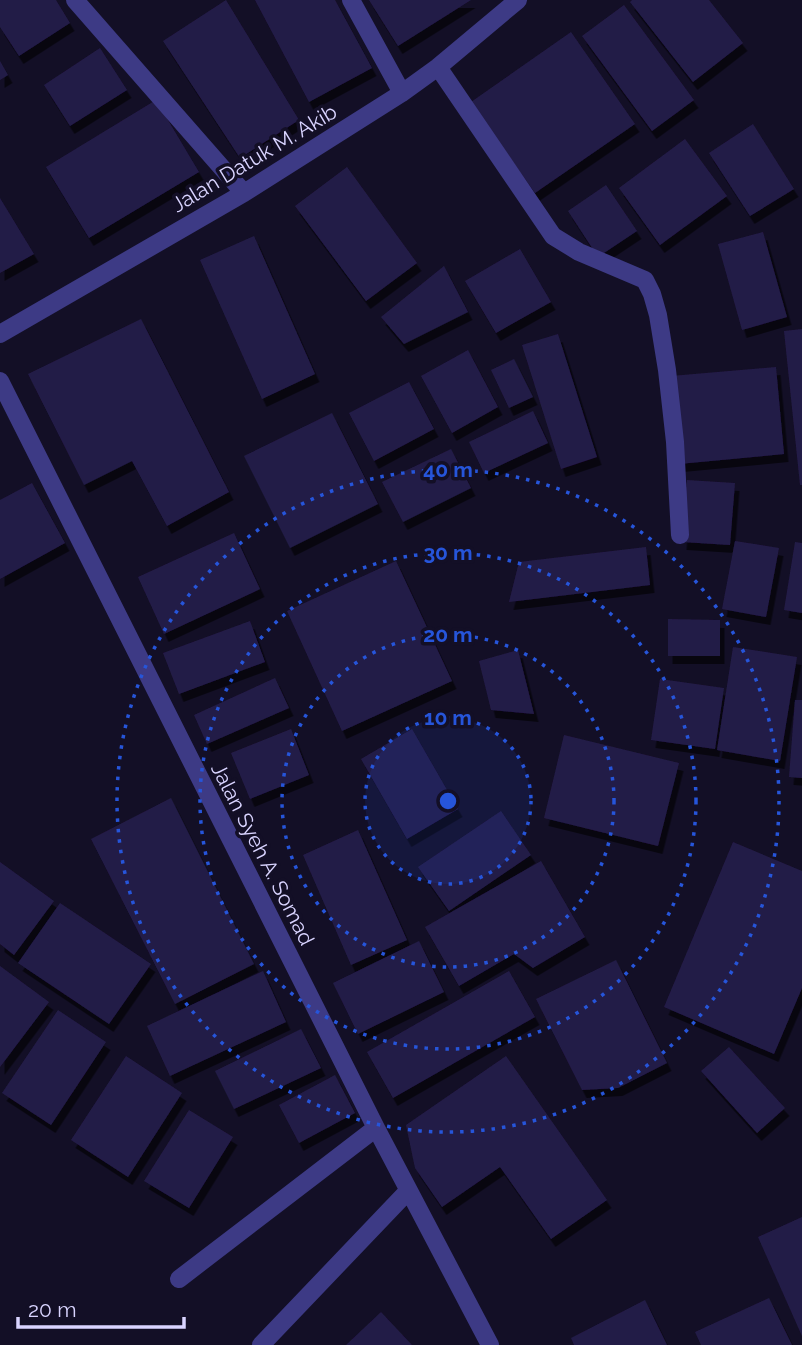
<svg xmlns="http://www.w3.org/2000/svg" width="802" height="1345" font-family="Raleway,sans-serif">
<style>
.building{fill:#241b47;filter:url(#shadow)}
.lines{fill:none;stroke-linecap:round;stroke-linejoin:round}
.minor{stroke:#3d3a85;stroke-width:18}
.ring{fill:none;stroke:#2655da;stroke-width:3.5;stroke-dasharray:3.5 7}
.labels{text-anchor:middle;dominant-baseline:central;stroke-width:7;stroke-linejoin:round;paint-order:stroke}
.street-label{font-size:21px;fill:#d9d4ff;stroke:#130f26}
.centre{fill:#2655da;stroke:#130f26;stroke-width:3.5}
.ring-label{font-size:21px;text-anchor:middle;font-weight:bold;fill:#2655da;stroke:#130f26;stroke-width:7;stroke-linejoin:round;paint-order:stroke}
</style>
<defs>
<filter id="shadow"><feDropShadow dx="4.5" dy="8" stdDeviation="0" flood-color="#0009"/></filter>
</defs>
<rect width="100%" height="100%" fill="#130f26"/>
<path class="building" d="M 0,0 L 56,0 L 70,23 L 19,56 L 0,27 Z
M 226,0 L 299,120 L 240,158 L 163,41 Z
M 255,0 L 335,0 L 372,68 L 309,102 Z
M 369,0 L 471,0 L 398,46 Z
M 632,0 L 709,0 L 743,43 L 693,82 L 630,2 Z
M 624,5 L 694,100 L 652,131 L 582,36 Z
M 571,32 L 635,124 L 535,193 L 471,102 Z
M 100,48 L 127,90 L 70,126 L 44,85 Z
M 0,61 L 8,75 L 0,80 Z
M 156,100 L 199,172 L 89,238 L 46,167 Z
M 753,124 L 794,189 L 750,216 L 709,153 Z
M 685,139 L 727,196 L 660,245 L 619,188 Z
M 347,167 L 417,263 L 366,301 L 295,206 Z
M 606,185 L 637,231 L 598,257 L 568,211 Z
M 0,198 L 34,254 L 0,273 Z
M 763,232 L 787,317 L 742,330 L 718,244 Z
M 254,236 L 315,374 L 262,399 L 200,260 Z
M 520,249 L 551,302 L 496,333 L 465,281 Z
M 444,266 L 468,312 L 404,344 L 381,317 Z
M 141,319 L 229,492 L 167,526 L 132,461 L 84,485 L 28,374 Z
M 802,329 L 802,485 L 800,485 L 784,331 Z
M 558,334 L 597,457 L 561,469 L 522,345 Z
M 468,350 L 498,407 L 452,433 L 421,376 Z
M 514,359 L 533,397 L 509,408 L 491,370 Z
M 776,367 L 784,454 L 679,464 L 671,376 Z
M 409,382 L 434,429 L 374,461 L 349,413 Z
M 533,411 L 548,443 L 484,473 L 469,442 Z
M 332,413 L 378,504 L 290,548 L 244,456 Z
M 451,449 L 471,488 L 403,522 L 382,482 Z
M 687,480 L 735,483 L 730,545 L 682,542 Z
M 32,483 L 65,543 L 0,579 L 0,500 Z
M 234,533 L 260,589 L 164,634 L 138,577 Z
M 735,541 L 779,548 L 766,617 L 722,609 Z
M 795,542 L 802,543 L 802,613 L 784,610 Z
M 646,547 L 650,585 L 509,602 L 519,562 Z
M 396,561 L 452,681 L 342,731 L 287,611 Z
M 668,619 L 720,620 L 720,656 L 668,656 Z
M 250,621 L 265,662 L 179,694 L 163,653 Z
M 733,647 L 797,657 L 780,761 L 717,750 Z
M 518,650 L 534,714 L 491,710 L 479,661 Z
M 275,678 L 289,708 L 207,744 L 194,715 Z
M 660,679 L 724,688 L 715,749 L 651,740 Z
M 795,700 L 802,700 L 802,778 L 789,777 Z
M 291,729 L 309,775 L 250,799 L 231,753 Z
M 412,729 L 458,809 L 407,839 L 361,759 Z
M 564,735 L 679,763 L 658,846 L 544,818 Z
M 171,798 L 254,964 L 175,1004 L 91,839 Z
M 501,811 L 531,855 L 449,911 L 418,867 Z
M 358,830 L 407,940 L 351,965 L 303,855 Z
M 733,842 L 802,871 L 802,988 L 774,1054 L 664,1007 Z
M 541,861 L 585,937 L 533,968 L 514,954 L 459,986 L 425,927 Z
M 0,862 L 54,901 L 14,955 L 0,944 Z
M 60,903 L 151,964 L 109,1024 L 18,963 Z
M 419,941 L 444,992 L 358,1034 L 333,983 Z
M 616,960 L 667,1063 L 618,1088 L 582,1090 L 536,999 Z
M 0,966 L 49,1002 L 0,1067 Z
M 263,971 L 286,1022 L 170,1076 L 147,1026 Z
M 509,971 L 535,1017 L 393,1098 L 367,1052 Z
M 58,1010 L 106,1042 L 51,1125 L 2,1093 Z
M 301,1029 L 321,1068 L 234,1109 L 215,1071 Z
M 729,1047 L 785,1108 L 757,1133 L 701,1071 Z
M 126,1056 L 182,1093 L 128,1177 L 71,1140 Z
M 506,1056 L 607,1200 L 551,1239 L 500,1167 L 442,1207 L 415,1168 L 406,1125 Z
M 335,1075 L 355,1113 L 299,1143 L 279,1105 Z
M 189,1110 L 233,1137 L 189,1208 L 144,1181 Z
M 802,1217 L 802,1336 L 758,1237 Z
M 769,1298 L 792,1345 L 701,1345 L 695,1332 Z
M 645,1300 L 667,1345 L 574,1345 L 571,1338 Z
M 381,1312 L 412,1345 L 346,1345 Z"/>
<g class="lines">
<path class="minor" d="M 75,0 L 244,193
M 351,0 L 402,93
M 438,67 L 553,236 L 579,252 L 645,280 L 652,294 L 658,315 L 667,370 L 675,442 L 680,535
M 0,334 L 244,193 L 402,93 L 438,67 L 518,0
M 0,381 L 376,1128 L 490,1345
M 179,1279 L 376,1128
M 261,1345 L 408,1191"/>
</g>
<circle cx="448" cy="801" r="83" fill="#2655da" fill-opacity=".12"/>
<g class="ring">
<circle cx="448" cy="801" r="83"/>
<circle cx="448" cy="801" r="166"/>
<circle cx="448" cy="801" r="248"/>
<circle cx="448" cy="801" r="331"/>
</g>
<g class="labels">
<g class="street-label">
<text transform="translate(254 158) rotate(-31)">Jalan Datuk M. Akib</text>
<text transform="translate(263 854) rotate(63)">Jalan Syeh A. Somad</text>
</g>
</g>
<circle cx="448" cy="801" r="10" class="centre"/>
<g class="ring-label">
<text x="448" y="477">40 m</text>
<text x="448" y="560">30 m</text>
<text x="448" y="642">20 m</text>
<text x="448" y="725">10 m</text>
</g>
<path d="M18 1317v10h166v-10" fill="none" stroke="#d9d4ff" stroke-width="3.5"/>
<text x="28" y="1317" font-size="21" fill="#d9d4ff" stroke="#130f26" stroke-width="5" paint-order="stroke">20 m</text>
</svg>
